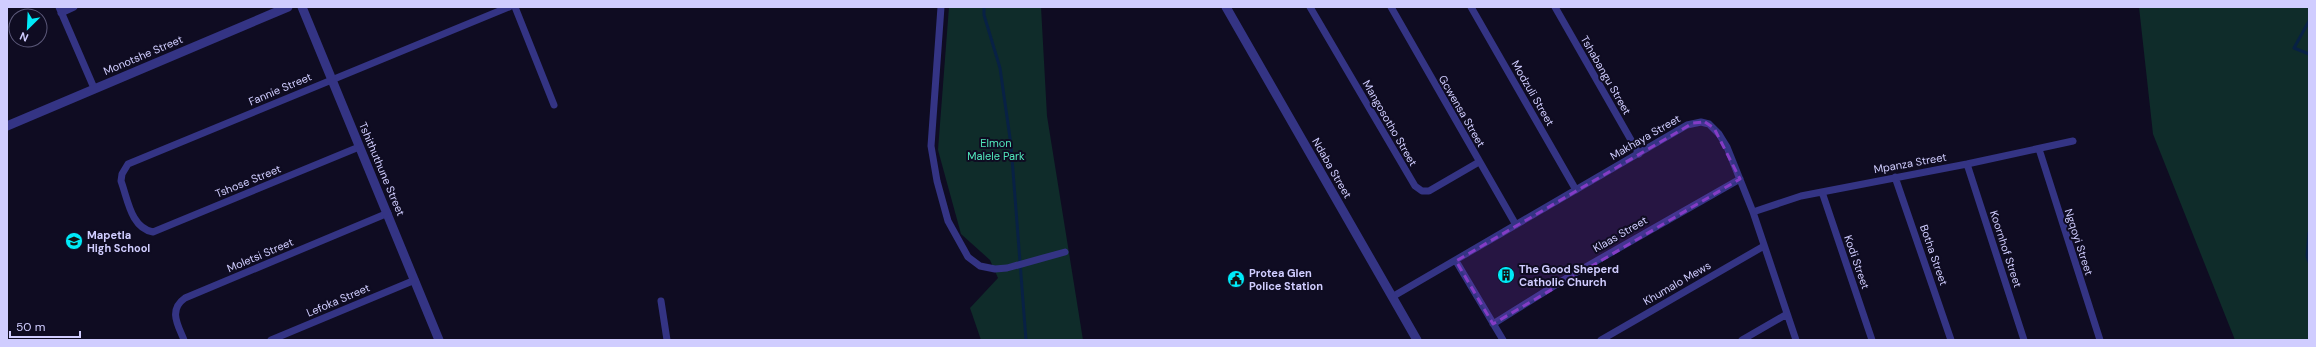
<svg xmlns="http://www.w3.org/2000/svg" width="2316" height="347" font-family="'DM Sans',sans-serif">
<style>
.green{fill:#0f2c2a}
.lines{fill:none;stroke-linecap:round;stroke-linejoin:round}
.stream{stroke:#082145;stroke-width:3}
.minor{stroke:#343484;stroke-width:7}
.tertiary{stroke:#343484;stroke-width:9}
.marked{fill:#843cc5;fill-opacity:0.2;stroke:#843cc5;stroke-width:3;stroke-dasharray:8 5;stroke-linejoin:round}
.labels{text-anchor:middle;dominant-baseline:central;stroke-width:4;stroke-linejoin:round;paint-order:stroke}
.street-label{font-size:11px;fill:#d0cdff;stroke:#0f0c22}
.park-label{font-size:11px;fill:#51e7bb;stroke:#0f0c22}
.poi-label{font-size:11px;font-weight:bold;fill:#d0cdff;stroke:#0f0c22;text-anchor:start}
</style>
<rect width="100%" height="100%" fill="#0f0c22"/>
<path class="green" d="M 949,7 L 1041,7 L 1047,116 L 1083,340 L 981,340 L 970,308 L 998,278 L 990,260 L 961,234 L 938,150 Z
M 2139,7 L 2309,7 L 2309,340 L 2235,340 L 2153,134 Z"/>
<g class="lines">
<path class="stream" d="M 984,7 L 984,15 L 1000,68 L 1011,145 L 1026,340
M 2309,21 L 2294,48 L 2309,54
M 2309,233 L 2307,256 L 2309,262"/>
<path class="minor" d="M 59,7 L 94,88
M 515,7 L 554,105
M 941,7 L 931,146 L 937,181 L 948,221 L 968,257 L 980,266 L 995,269 L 1007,268 L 1065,252
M 1310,7 L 1415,186 L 1422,191 L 1429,191 L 1479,162
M 1391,7 L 1516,225
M 1471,7 L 1576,190
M 1555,7 L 1639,154
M 61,13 L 74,7
M 359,147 L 153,232 C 131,228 128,200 121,181 L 122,174 L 128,164 L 509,7
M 2039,149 L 2100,340
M 1967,164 L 2024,340
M 1895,177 L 1951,340
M 1822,192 L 1872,340
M 1753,212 L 1801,196 L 1967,164 L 2073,141
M 1456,261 L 1503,340
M 1392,297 L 1687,125 L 1701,122 L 1709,124 L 1719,134 L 1727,147 L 1753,212 L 1796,340
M 661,301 L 667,340
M 1493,324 L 1570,276 L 1740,179
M 184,340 C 178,325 168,310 185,298 L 388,213
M 271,340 L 415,280
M 1601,340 L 1764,246
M 1742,340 L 1787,314"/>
<path class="tertiary" d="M 302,7 L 439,340
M 1226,7 L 1417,340
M 7,126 L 288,7"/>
</g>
<path class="marked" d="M 1705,122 L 1714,128 L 1740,179 L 1493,324 L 1456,261 L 1693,123 Z"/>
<defs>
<g id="school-disc" transform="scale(0.9)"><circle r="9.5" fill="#00eaf8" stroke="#0f0c22"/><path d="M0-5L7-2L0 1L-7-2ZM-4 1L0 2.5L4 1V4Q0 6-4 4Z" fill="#111"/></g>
<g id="building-disc" transform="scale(0.9)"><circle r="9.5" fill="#00eaf8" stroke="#0f0c22"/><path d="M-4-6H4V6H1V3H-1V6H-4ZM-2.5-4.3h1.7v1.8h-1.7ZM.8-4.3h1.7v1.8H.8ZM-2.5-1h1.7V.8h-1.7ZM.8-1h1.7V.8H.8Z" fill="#111"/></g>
<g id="civic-disc" transform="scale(0.9)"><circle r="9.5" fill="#00eaf8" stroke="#0f0c22"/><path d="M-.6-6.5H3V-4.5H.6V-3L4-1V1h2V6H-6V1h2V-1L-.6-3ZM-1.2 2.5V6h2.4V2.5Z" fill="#111"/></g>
</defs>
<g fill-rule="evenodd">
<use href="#school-disc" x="74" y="241"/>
<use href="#building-disc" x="1506" y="275"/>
<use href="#civic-disc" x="1236" y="279"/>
</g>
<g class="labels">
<g class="street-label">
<text transform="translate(143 55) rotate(-23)">Monotshe Street</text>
<text transform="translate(1606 75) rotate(60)">Tshabangu Street</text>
<text transform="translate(280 89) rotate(-23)">Fannie Street</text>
<text transform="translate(1533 93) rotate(60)">Modzuli Street</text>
<text transform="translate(1462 111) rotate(60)">Gcwensa Street</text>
<text transform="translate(1390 123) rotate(60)">Mangosotho Street</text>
<text transform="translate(1645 137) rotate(-30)">Makhaya Street</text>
<text transform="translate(1910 163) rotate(-10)">Mpanza Street</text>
<text transform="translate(1332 168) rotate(60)">Ndaba Street</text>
<text transform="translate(382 169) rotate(67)">Tshithuthune Street</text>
<text transform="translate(248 181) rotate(-22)">Tshose Street</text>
<text transform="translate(1620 234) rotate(-30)">Klaas Street</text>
<text transform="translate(2079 242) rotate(72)">Ngqoyi Street</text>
<text transform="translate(2006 249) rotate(72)">Koornhof Street</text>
<text transform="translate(260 255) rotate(-23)">Moletsi Street</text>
<text transform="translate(1934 255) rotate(71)">Botha Street</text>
<text transform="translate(1857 262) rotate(71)">Kodi Street</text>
<text transform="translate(1677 283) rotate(-30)">Khumalo Mews</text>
<text transform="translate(338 300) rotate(-23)">Lefoka Street</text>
</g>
<g class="park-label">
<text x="996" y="143">Elmon<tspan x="996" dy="13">Malele Park</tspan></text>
</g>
<g class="poi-label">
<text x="87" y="235">Mapetla<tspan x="87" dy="13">High School</tspan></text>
<text x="1519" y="269">The Good Sheperd<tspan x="1519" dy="13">Catholic Church</tspan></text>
<text x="1249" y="273">Protea Glen<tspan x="1249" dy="13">Police Station</tspan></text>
</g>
</g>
<rect width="2316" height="347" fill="none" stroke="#d0cdff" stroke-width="16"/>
<g transform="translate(28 28) rotate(204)"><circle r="19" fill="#0f0c22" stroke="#5c597a"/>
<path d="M0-3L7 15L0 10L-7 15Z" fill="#00eaf8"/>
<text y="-6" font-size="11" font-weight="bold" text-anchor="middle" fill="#d0cdff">N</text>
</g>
<path d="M10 331v6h70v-6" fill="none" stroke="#d0cdff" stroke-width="2"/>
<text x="16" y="331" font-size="12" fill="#d0cdff" stroke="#0f0c22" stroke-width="3" paint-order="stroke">50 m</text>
</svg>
